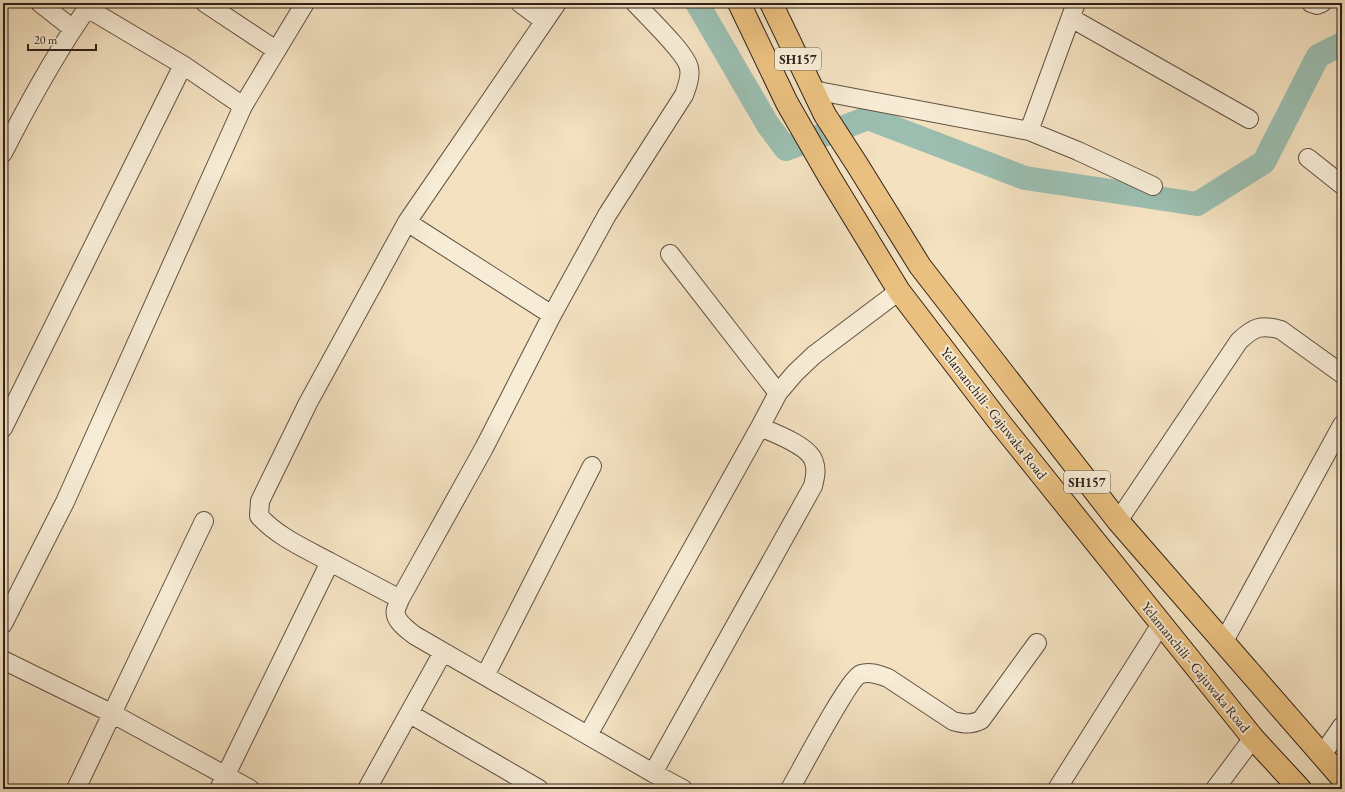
<svg xmlns="http://www.w3.org/2000/svg" width="1345" height="792" font-family="'EB Garamond',serif">
<style>
.lines{fill:none;stroke-linecap:round;stroke-linejoin:round}
.canal{stroke:#9bbeb0;stroke-width:24}
.street-casing{stroke:#605144;stroke-width:20}
.primary-casing{stroke:#2f211b;stroke-width:24}
.street{stroke:#f7ecd6;stroke-width:18}
.primary{stroke:#eac080;stroke-width:22}
.labels{text-anchor:middle;dominant-baseline:central;stroke-width:4;stroke-linejoin:round;paint-order:stroke}
.shield{fill:#f7ecd6;stroke:#6b5e53;stroke-width:1}
.shield-label{font-size:13px;font-weight:bold;fill:#2f211b}
.street-label{font-size:14px;fill:#2f211b;stroke:#f7ecd6}
</style>
<rect width="100%" height="100%" fill="#f3e1c0"/>
<filter id="stains"><feTurbulence type="fractalNoise" baseFrequency=".005" numOctaves="4"/><feColorMatrix values="0 0 0 0 .2 0 0 0 0 .09 0 0 0 0 .02 0 0 0 .5 -.17"/></filter>
<radialGradient id="worn" r=".72"><stop offset=".6" stop-color="#630" stop-opacity="0"/><stop offset="1" stop-color="#630" stop-opacity=".3"/></radialGradient>
<g class="lines">
<path class="canal" d="M 697,3 L 768,125 L 786,149 L 868,118 L 1025,178 L 1197,204 L 1264,162 L 1318,56 L 1342,44"/>
<g class="street-casing">
<path id="street" d="M 40,3 L 73,29
M 205,3 L 276,50
M 520,3 L 544,21
M 1311,3 L 1317,5 L 1322,3
M 87,8 L 183,65 L 243,106 L 305,3
M 1071,18 L 1249,119
M 813,90 L 1029,131 L 1076,3
M 1029,131 L 1078,151 L 1153,186
M 3,153 C 29,102 57,50 91,3
M 1308,158 L 1342,185
M 670,254 L 778,393
M 552,315 L 607,215 L 684,95 C 687,87 691,77 689,68 C 687,54 646,15 635,3
M 3,428 L 183,65
M 1118,521 L 1239,341 C 1254,327 1261,324 1281,330 L 1342,374
M 330,562 L 400,599 L 484,448 L 552,315 L 407,222
M 400,599 C 399,602 397,606 396,609 C 393,620 407,629 414,635 L 653,773
M 3,624 L 65,502 L 243,106
M 1223,643 L 1342,425
M 3,660 L 113,714 L 250,789
M 485,676 L 592,466
M 410,714 L 539,789
M 588,735 L 760,427
M 1322,755 L 1342,726
M 76,789 L 204,521
M 219,789 L 330,562 C 304,548 278,537 259,516 L 260,501 L 308,403 L 407,222 L 557,3
M 367,789 L 443,652
M 683,789 L 653,773 L 813,486 C 815,478 817,470 814,462 C 810,446 774,433 760,427 L 778,393 L 795,373 L 814,355 L 899,291
M 790,789 C 800,772 849,678 861,674 C 870,671 880,675 888,678 L 953,721 C 964,724 971,725 981,720 L 1037,643
M 1057,789 L 1161,624
M 1215,789 L 1253,738"/>
</g>
<g class="primary-casing">
<path id="primary" d="M 739,3 L 787,103 L 830,178 L 899,291 L 1000,423 L 1253,738 L 1300,789
M 771,3 L 825,115 L 858,166 L 920,266 L 1118,521 L 1342,778"/>
</g>
<use href="#street" class="street"/>
<use href="#primary" class="primary"/>
</g>
<g class="labels">
<g class="shield">
<rect x="775" y="48" width="46" height="22" rx="3"/>
<rect x="1064" y="471" width="46" height="22" rx="3"/>
</g>
<g class="shield-label">
<text x="798" y="59">SH157</text>
<text x="1087" y="482">SH157</text>
</g>
<g class="street-label">
<text transform="translate(994 413) rotate(52)">Yelamanchili - Gajuwaka Road</text>
<text transform="translate(1196 667) rotate(51)">Yelamanchili - Gajuwaka Road</text>
</g>
</g>
<rect width="1345" height="792" fill="none" stroke="#f3e1c0" stroke-width="16"/>
<rect x="4" y="4" width="1337" height="784" fill="none" stroke="#2f211b" stroke-width="2"/>
<rect x="8" y="8" width="1329" height="776" fill="none" stroke="#2f211b"/>
<path d="M28 44v6h68v-6" fill="none" stroke="#2f211b" stroke-width="2"/>
<text x="34" y="44" font-size="12" fill="#2f211b" stroke="#f7ecd6" stroke-width="3" paint-order="stroke">20 m</text>
<rect width="100%" height="100%" filter="url(#stains)"/>
<rect width="100%" height="100%" fill="url(#worn)"/>
</svg>
